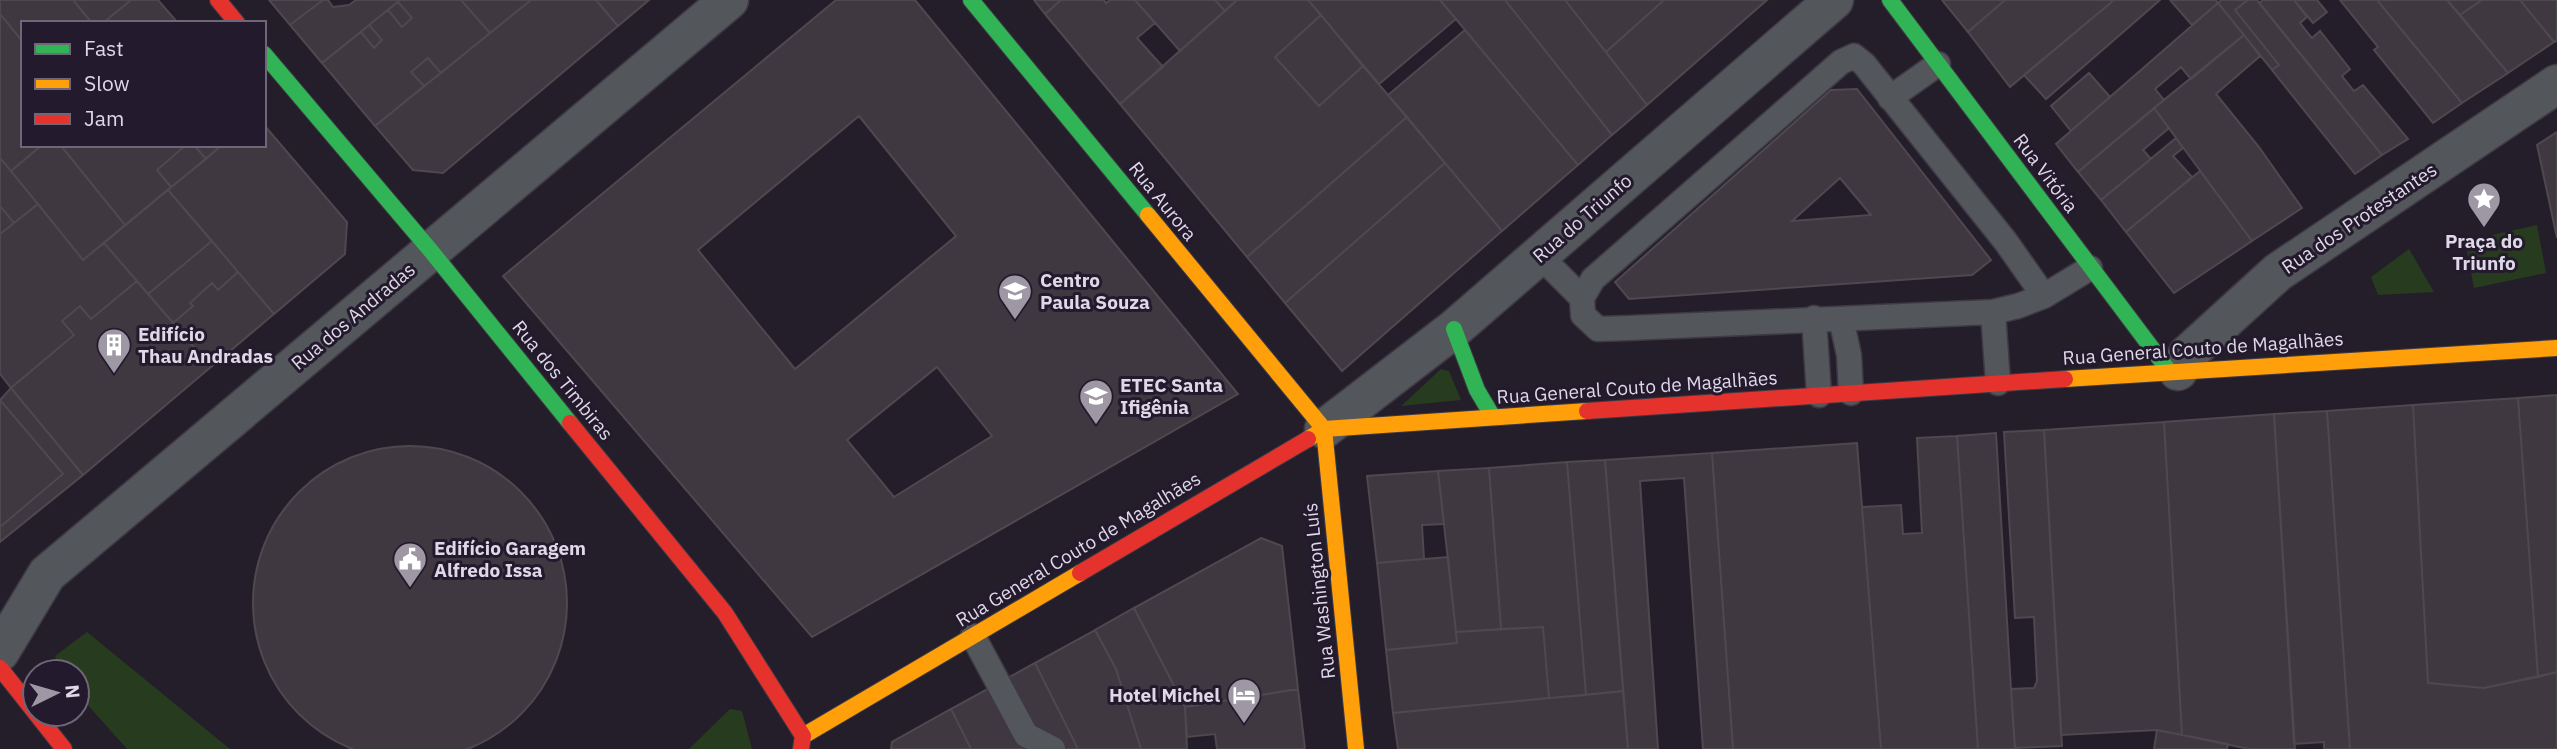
<svg xmlns="http://www.w3.org/2000/svg" width="2557" height="749" font-family="'IBM Plex Sans',sans-serif">
<style>
.green{fill:#273b1f}
.building{fill:#3f3840;stroke:#50484f;stroke-width:2;fill-rule:evenodd}
.lines{fill:none;stroke-linecap:round;stroke-linejoin:round}
.lane-casing{stroke:#3e3944;stroke-width:27}
.street-casing{stroke:#3e3944;stroke-width:41}
.fast-casing{stroke:#3e3944;stroke-width:18}
.slow-casing{stroke:#3e3944;stroke-width:18}
.jam-casing{stroke:#3e3944;stroke-width:18}
.lane{stroke:#53565a;stroke-width:24}
.street{stroke:#53565a;stroke-width:38}
.fast{stroke:#30b455;stroke-width:16}
.slow{stroke:#ff9f0a;stroke-width:16}
.jam{stroke:#e5322d;stroke-width:16}
.labels{text-anchor:middle;dominant-baseline:central;stroke-width:6;stroke-linejoin:round;paint-order:stroke}
.street-label{font-size:19px;fill:#dfd9e7;stroke:#241a2e}
.poi-label{font-size:19px;font-weight:bold;fill:#dfd9e7;stroke:#241a2e;text-anchor:start}
</style>
<rect width="100%" height="100%" fill="#241e2a"/>
<path class="green" d="M 2537,225 L 2546,273 L 2474,288 L 2465,241 Z
M 2409,249 L 2434,292 L 2378,295 L 2371,277 Z
M 1441,369 L 1449,371 L 1461,400 L 1401,406 Z
M 87,632 L 230,749 L 127,749 L 77,693 L 77,672 L 63,672 L 55,656 Z
M 730,709 L 742,711 L 752,749 L 689,749 Z"/>
<path class="building" d="M 0,0 L 73,0 L 92,23 L 23,23 L 23,42 L 0,14 Z
M 73,0 L 131,0 L 103,23 L 92,23 Z
M 131,0 L 158,0 L 178,23 L 103,23 Z
M 269,0 L 323,0 L 290,25 Z
M 323,0 L 328,0 L 333,7 L 349,5 L 356,0 L 400,0 L 322,63 L 290,25 Z
M 400,0 L 461,0 L 490,33 L 441,73 L 428,58 L 411,72 L 424,86 L 375,126 L 322,63 L 361,32 L 374,48 L 382,40 L 369,25 L 388,10 L 402,27 L 412,18 L 398,2 Z
M 461,0 L 531,0 L 490,33 Z
M 531,0 L 596,0 L 618,26 L 443,173 L 413,170 L 375,126 Z
M 596,0 L 649,0 L 618,26 Z
M 836,0 L 915,0 L 1238,394 L 812,637 L 503,276 ZM 859,116 L 956,236 L 795,369 L 698,250 ZM 937,367 L 992,436 L 894,497 L 847,440 Z
M 1034,0 L 1061,0 L 1045,14 Z
M 1061,0 L 1104,0 L 1106,3 L 1110,0 L 1135,0 L 1155,23 L 1137,38 L 1163,67 L 1120,104 L 1045,14 Z
M 1135,0 L 1215,0 L 1225,11 L 1180,51 Z
M 1215,0 L 1237,0 L 1225,11 Z
M 1237,0 L 1308,0 L 1321,15 L 1275,57 L 1319,106 L 1363,66 L 1407,117 L 1247,257 L 1120,104 Z
M 1308,0 L 1440,0 L 1456,19 L 1379,84 Z
M 1440,0 L 1505,0 L 1612,135 L 1578,165 Z
M 1505,0 L 1565,0 L 1647,105 L 1612,135 Z
M 1565,0 L 1664,0 L 1606,52 Z
M 1664,0 L 1767,0 L 1647,105 L 1606,52 Z
M 1942,0 L 2005,0 L 1968,32 Z
M 2005,0 L 2114,0 L 2010,87 L 1968,32 Z
M 2114,0 L 2160,0 L 2046,99 L 2024,75 Z
M 2170,0 L 2216,0 L 2218,3 L 2192,25 Z
M 2221,0 L 2248,0 L 2235,10 L 2279,65 L 2272,70 L 2218,3 Z
M 2248,0 L 2257,0 L 2382,155 L 2355,174 L 2272,70 L 2279,65 L 2235,10 Z
M 2263,0 L 2294,0 L 2307,17 L 2300,23 L 2312,38 L 2320,31 L 2350,69 L 2342,76 L 2354,91 L 2363,85 L 2408,139 L 2382,155 L 2259,3 Z
M 2294,0 L 2317,0 L 2327,12 L 2313,23 Z
M 2340,0 L 2377,0 L 2462,103 L 2433,123 L 2374,50 L 2378,47 Z
M 2377,0 L 2447,0 L 2508,73 L 2462,103 Z
M 2447,0 L 2482,0 L 2460,15 Z
M 2482,0 L 2520,0 L 2554,42 L 2508,73 L 2460,15 Z
M 2520,0 L 2557,0 L 2557,41 L 2554,42 Z
M 398,2 L 412,18 L 402,27 L 388,10 Z
M 2218,3 L 2244,35 L 2191,79 L 2181,67 L 2155,89 L 2164,100 L 2078,172 L 2056,144 Z
M 0,14 L 23,42 L 23,145 L 42,145 L 11,171 L 0,158 Z
M 1321,15 L 1363,66 L 1319,106 L 1275,57 Z
M 369,25 L 382,40 L 374,48 L 361,32 Z
M 1465,30 L 1578,165 L 1502,231 L 1388,95 Z
M 2244,35 L 2260,56 L 2216,94 L 2259,147 L 2302,208 L 2252,241 L 2154,108 Z
M 428,58 L 441,73 L 424,86 L 411,72 Z
M 2089,73 L 2110,97 L 2071,131 L 2051,106 Z
M 1857,89 L 1991,260 L 1972,275 L 1629,299 L 1615,282 L 1831,90 ZM 1840,178 L 1871,215 L 1792,221 Z
M 2154,108 L 2169,128 L 2143,150 L 2151,159 L 2101,200 L 2078,172 Z
M 1407,117 L 1445,163 L 1285,303 L 1247,257 Z
M 264,125 L 347,222 L 345,254 L 274,314 L 168,190 L 222,145 L 264,145 Z
M 2557,132 L 2557,238 L 2537,145 Z
M 2176,138 L 2183,148 L 2173,156 L 2192,177 L 2126,232 L 2101,200 Z
M 42,145 L 64,145 L 62,147 L 125,225 L 83,260 L 11,171 Z
M 64,145 L 186,145 L 157,170 L 171,187 L 125,225 L 62,147 Z
M 186,145 L 194,145 L 206,159 L 171,187 L 157,170 Z
M 194,145 L 222,145 L 206,159 Z
M 0,158 L 38,204 L 14,223 L 0,206 Z
M 1445,163 L 1502,231 L 1342,371 L 1285,303 Z
M 2200,171 L 2252,241 L 2174,293 L 2126,232 Z
M 168,190 L 212,241 L 148,294 L 104,243 Z
M 38,204 L 83,260 L 104,243 L 137,281 L 91,319 L 80,306 L 62,321 L 74,335 L 11,388 L 0,374 L 0,234 Z
M 0,206 L 14,223 L 0,234 Z
M 212,241 L 238,272 L 218,290 L 212,283 L 190,303 L 193,306 L 173,323 L 148,294 Z
M 238,272 L 274,314 L 211,367 L 173,323 L 193,306 L 190,303 L 212,283 L 218,290 Z
M 137,281 L 211,367 L 83,475 L 11,388 L 74,335 L 62,321 L 80,306 L 91,319 Z
M 11,388 L 83,475 L 0,542 L 0,527 L 63,474 L 0,400 Z
M 2557,395 L 2557,672 L 2538,677 L 2518,398 Z
M 2518,398 L 2538,677 L 2484,688 L 2428,683 L 2413,405 Z
M 0,400 L 63,474 L 0,527 Z
M 2413,405 L 2428,683 L 2484,688 L 2557,672 L 2557,749 L 2350,749 L 2327,411 Z
M 2327,411 L 2350,749 L 2324,749 L 2324,742 L 2294,744 L 2274,414 Z
M 2274,414 L 2295,749 L 2249,749 L 2182,735 L 2164,422 Z
M 2164,422 L 2182,735 L 2157,730 L 2061,735 L 2044,430 Z
M 2044,430 L 2062,746 L 2015,748 L 2011,689 L 2034,688 L 2037,681 L 2034,617 L 2015,618 L 2004,432 Z
M 1996,433 L 2011,689 L 2015,749 L 1978,749 L 1957,436 Z
M 1957,436 L 1978,749 L 1881,749 L 1862,507 L 1901,505 L 1903,534 L 1922,533 L 1917,438 Z
M 1857,443 L 1881,749 L 1733,749 L 1712,453 Z
M253 603a157 157 0 1 1 314 0a157 157 0 1 1-314 0Z
M 1712,453 L 1733,749 L 1703,749 L 1684,478 L 1640,481 L 1658,749 L 1628,749 L 1605,460 Z
M 1605,460 L 1623,691 L 1586,695 L 1567,462 Z
M 1567,462 L 1586,695 L 1549,698 L 1543,627 L 1501,629 L 1489,468 Z
M 1489,468 L 1501,629 L 1456,632 L 1438,471 Z
M 1438,471 L 1444,524 L 1422,525 L 1424,559 L 1377,563 L 1367,476 Z
M 1261,538 L 1282,546 L 1298,689 L 1185,707 L 1134,608 Z
M 1448,557 L 1457,643 L 1386,650 L 1377,563 Z
M 1134,608 L 1185,707 L 1187,749 L 1141,749 L 1116,669 L 1095,630 Z
M 1543,627 L 1549,698 L 1393,713 L 1386,650 L 1457,643 L 1456,632 Z
M 1095,630 L 1116,669 L 1141,749 L 1078,749 L 1035,663 Z
M 1035,663 L 1078,749 L 971,749 L 951,709 Z
M 1298,689 L 1305,749 L 1217,749 L 1215,734 L 1187,737 L 1185,707 Z
M 1623,691 L 1628,749 L 1398,749 L 1393,713 Z
M 951,709 L 971,749 L 891,749 L 892,742 Z
M 2157,730 L 2228,744 L 2227,749 L 2154,749 Z"/>
<g class="lines">
<g class="lane-casing">
<path id="lane" d="M 1854,56 L 1864,64 L 2006,242 L 2044,296 L 2018,306 L 1993,312 L 1629,328 L 1598,329 L 1583,315 L 1582,298 L 1593,279 L 1841,62 Z
M 1890,98 L 1938,64
M 1539,255 L 1582,298
M 2044,296 L 2090,268
M 1993,312 L 1998,383
M 1814,318 L 1819,395
M 1841,319 L 1849,355 L 1851,393
M 973,636 L 1026,735 L 1053,749"/>
</g>
<g class="street-casing">
<path id="street" d="M 2178,371 L 2188,354 L 2278,272 L 2557,84
M 1324,429 L 1454,329 L 1834,0
M 0,652 L 47,574 L 729,0"/>
</g>
<g class="fast-casing">
<path id="fast" d="M 971,0 L 1148,215
M 1890,0 L 2169,371
M 264,54 L 431,251 L 570,423
M 1454,329 L 1477,390 L 1493,417"/>
</g>
<g class="slow-casing">
<path id="slow" d="M 1148,215 L 1324,429
M 2065,379 L 2557,348
M 1324,429 L 1356,749
M 1308,439 L 1324,429 L 1587,411
M 803,736 L 1080,573"/>
</g>
<g class="jam-casing">
<path id="jam" d="M 218,0 L 237,23
M 1587,411 L 2065,379
M 570,423 L 725,613 L 803,736 L 801,749
M 1080,573 L 1308,439
M 0,668 L 64,749"/>
</g>
<use href="#lane" class="lane"/>
<use href="#street" class="street"/>
<use href="#fast" class="fast"/>
<use href="#slow" class="slow"/>
<use href="#jam" class="jam"/>
</g>
<defs>
<g id="sight-pin" transform="scale(1.75)"><path d="M0 17L-7.5 6A9.5 9.5 0 1 1 7.5 6Z" fill="#9e98a5" stroke="#241a2e"/><path d="M0-6L1.8-2.2L6-1.7L2.9 1.2L3.7 5.4L0 3.3L-3.7 5.4L-2.9 1.2L-6-1.7L-1.8-2.2Z" fill="#fff"/></g>
<g id="university-pin" transform="scale(1.75)"><path d="M0 17L-7.5 6A9.5 9.5 0 1 1 7.5 6Z" fill="#9e98a5" stroke="#241a2e"/><path d="M0-5L7-2L0 1L-7-2ZM-4 1L0 2.5L4 1V4Q0 6-4 4Z" fill="#fff"/></g>
<g id="building-pin" transform="scale(1.75)"><path d="M0 17L-7.5 6A9.5 9.5 0 1 1 7.5 6Z" fill="#9e98a5" stroke="#241a2e"/><path d="M-4-6H4V6H1V3H-1V6H-4ZM-2.5-4.3h1.7v1.8h-1.7ZM.8-4.3h1.7v1.8H.8ZM-2.5-1h1.7V.8h-1.7ZM.8-1h1.7V.8H.8Z" fill="#fff"/></g>
<g id="civic-pin" transform="scale(1.75)"><path d="M0 17L-7.5 6A9.5 9.5 0 1 1 7.5 6Z" fill="#9e98a5" stroke="#241a2e"/><path d="M-.6-6.5H3V-4.5H.6V-3L4-1V1h2V6H-6V1h2V-1L-.6-3ZM-1.2 2.5V6h2.4V2.5Z" fill="#fff"/></g>
<g id="hotel-pin" transform="scale(1.75)"><path d="M0 17L-7.5 6A9.5 9.5 0 1 1 7.5 6Z" fill="#9e98a5" stroke="#241a2e"/><path d="M-6-4.5h1.5V1H6V5H4.5V3h-9V5H-6ZM-4 0a1.8 1.8 0 1 1 3.6 0ZM.5 0V-2.5h3Q6-2.5 6 0Z" fill="#fff"/></g>
</defs>
<g fill-rule="evenodd">
<use href="#sight-pin" x="2484" y="199"/>
<use href="#university-pin" x="1015" y="291"/>
<use href="#building-pin" x="114" y="345"/>
<use href="#university-pin" x="1096" y="396"/>
<use href="#civic-pin" x="410" y="559"/>
<use href="#hotel-pin" x="1244" y="695"/>
</g>
<g class="labels">
<g class="street-label">
<text transform="translate(2046 173) rotate(53)">Rua Vitória</text>
<text transform="translate(1163 201) rotate(51)">Rua Aurora</text>
<text transform="translate(1582 218) rotate(-41)">Rua do Triunfo</text>
<text transform="translate(2359 218) rotate(-34)">Rua dos Protestantes</text>
<text transform="translate(353 316) rotate(-40)">Rua dos Andradas</text>
<text transform="translate(2203 348) rotate(-4)">Rua General Couto de Magalhães</text>
<text transform="translate(563 380) rotate(51)">Rua dos Timbiras</text>
<text transform="translate(1637 387) rotate(-4)">Rua General Couto de Magalhães</text>
<text transform="translate(1078 549) rotate(-31)">Rua General Couto de Magalhães</text>
<text transform="translate(1319 591) rotate(-96)">Rua Washington Luís</text>
</g>
<g class="poi-label">
<text x="2484" y="241" text-anchor="middle">Praça do<tspan x="2484" dy="22">Triunfo</tspan></text>
<text x="1040" y="280">Centro<tspan x="1040" dy="22">Paula Souza</tspan></text>
<text x="138" y="334">Edifício<tspan x="138" dy="22">Thau Andradas</tspan></text>
<text x="1120" y="385">ETEC Santa<tspan x="1120" dy="22">Ifigênia</tspan></text>
<text x="434" y="548">Edifício Garagem<tspan x="434" dy="22">Alfredo Issa</tspan></text>
<text x="1220" y="695" text-anchor="end">Hotel Michel</text>
</g>
</g>
<rect x="21" y="21" width="245" height="126" fill="#241a2e" stroke="#6f6678" stroke-width="2"/>
<rect x="35" y="44" width="35" height="10" fill="#30b455" stroke="#6f6678" stroke-width="2"/>
<text x="84" y="56" font-size="21" fill="#dfd9e7">Fast</text>
<rect x="35" y="79" width="35" height="10" fill="#ff9f0a" stroke="#6f6678" stroke-width="2"/>
<text x="84" y="91" font-size="21" fill="#dfd9e7">Slow</text>
<rect x="35" y="114" width="35" height="10" fill="#e5322d" stroke="#6f6678" stroke-width="2"/>
<text x="84" y="126" font-size="21" fill="#dfd9e7">Jam</text>
<g transform="translate(56 693) rotate(85)"><circle r="33" fill="#241a2e" stroke="#6f6678" stroke-width="2"/>
<path d="M0-5L12 26L0 18L-12 26Z" fill="#9e98a5"/>
<text y="-10" font-size="19" font-weight="bold" text-anchor="middle" fill="#dfd9e7">N</text>
</g>
</svg>
